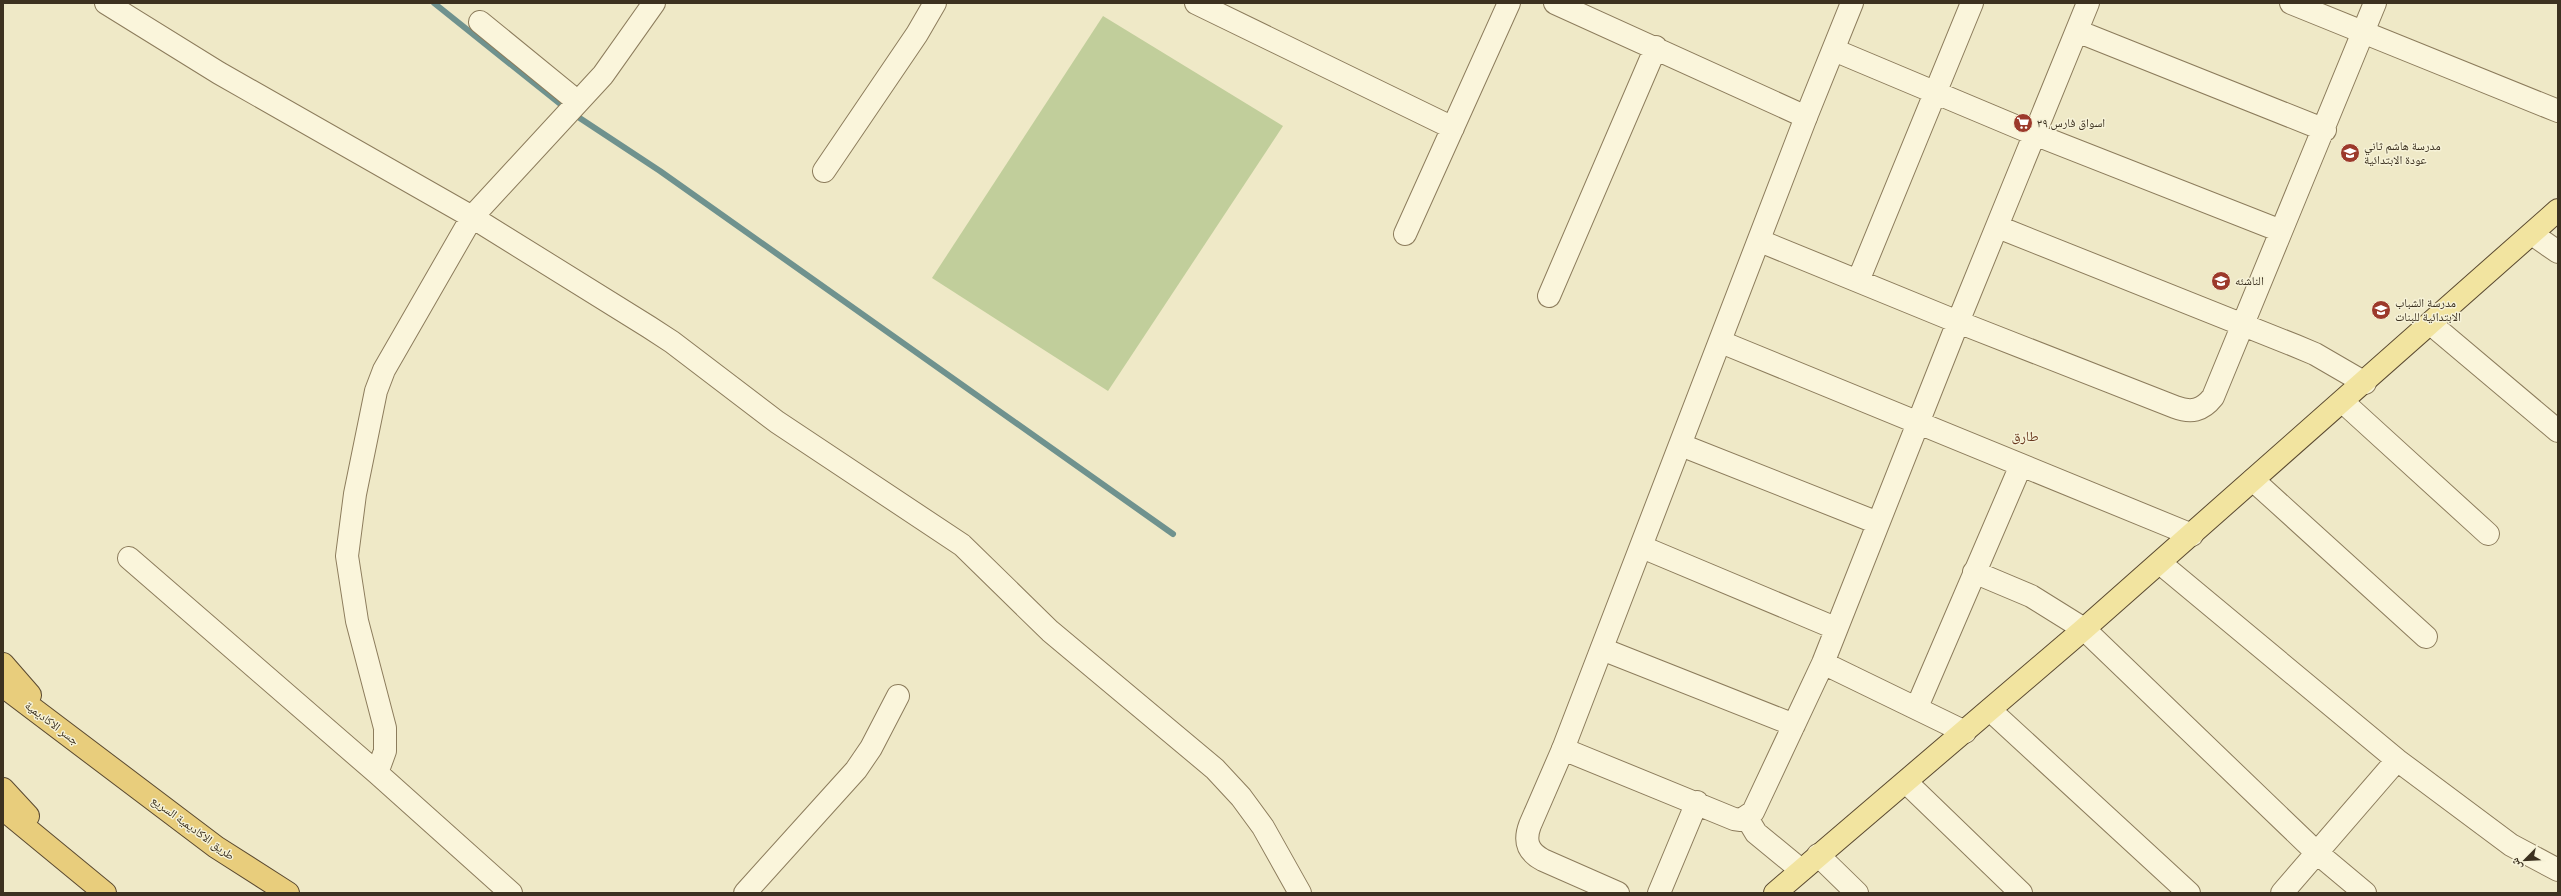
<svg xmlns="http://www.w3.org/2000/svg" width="2561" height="896" font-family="'Source Serif 4','Noto Naskh Arabic',serif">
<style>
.pitch{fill:#c1ce9b}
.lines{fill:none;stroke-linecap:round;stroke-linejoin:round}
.stream{stroke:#6f928e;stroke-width:6}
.minor-casing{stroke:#8c7c5c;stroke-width:24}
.tertiary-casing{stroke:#8c7c5c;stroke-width:24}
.primary-casing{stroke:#5a4930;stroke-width:24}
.trunk-casing{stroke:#5a4930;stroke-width:24}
.minor{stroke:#faf5db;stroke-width:22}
.tertiary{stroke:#faf5db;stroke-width:22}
.primary{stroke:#f2e4a0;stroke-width:22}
.trunk{stroke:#e8cd7c;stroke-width:22}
.labels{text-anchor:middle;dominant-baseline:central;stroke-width:3;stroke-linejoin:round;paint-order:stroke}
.poi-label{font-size:12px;fill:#3c3120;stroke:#f6f2d7;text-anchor:start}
.street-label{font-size:12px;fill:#3c3120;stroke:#f6f2d7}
.quarter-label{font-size:14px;fill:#69381e;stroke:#f6f2d7}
</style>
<rect width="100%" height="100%" fill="#efe9c7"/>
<path class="pitch" d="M 1103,16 L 1283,126 L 1108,391 L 932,278 Z"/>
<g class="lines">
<path class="stream" d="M 434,3 L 569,111 L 660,171 L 1173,534"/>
<g class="minor-casing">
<path id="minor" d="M 106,3 L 219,73 L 472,217 L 649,327 L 672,342 L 777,422 L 962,545 L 1050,631 L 1215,769 L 1241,797 L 1263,827 L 1300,893
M 1196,3 L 1453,128
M 1555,3 L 1806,117
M 480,22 L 578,102
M 2077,31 L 2325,130
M 1834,50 L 2034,134 L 2281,231
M 824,171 L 917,34 L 935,3
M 1998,227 L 2296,346 L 2315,354 L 2365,383
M 1405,234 L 1509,3
M 2532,234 L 2558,252
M 1760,241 L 1958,322 L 2175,407 C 2191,413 2202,411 2213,397 L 2375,3
M 1858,281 L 1972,3
M 1549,296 L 1656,47
M 2431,324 L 2558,431
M 1721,342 L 2192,535
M 2343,402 L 2488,534
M 1681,445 L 1878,523
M 2253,480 L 2426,637
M 1642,547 L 1835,628
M 129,558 L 377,773 L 511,893
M 2160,563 L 2397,760 L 2511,845 L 2558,870
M 1974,572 L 2031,596 L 2084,629 L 2316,852 L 2365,893
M 1602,649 L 1794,725
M 1823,663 L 1965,732
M 1917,707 L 2021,465
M 1990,710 L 2189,893
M 377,773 L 385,751 L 385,728 L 357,621 L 347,556 L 355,494 L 376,391 L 384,370 L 472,217 L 603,75 L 654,3
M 1906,782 L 2021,893
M 1747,818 L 1756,833 L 1801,870
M 1818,855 L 1857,893
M 745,893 L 856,770 L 871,748 L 898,696
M 1618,893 L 1543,860 C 1528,852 1524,841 1530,825 L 1563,749 L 1734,819 L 1741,820 L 1753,812 L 1823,663 L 1958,322 L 2088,3
M 1659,893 L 1697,802
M 2282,893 L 2397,760"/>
</g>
<g class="tertiary-casing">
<path id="tertiary" d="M 2291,3 L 2558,111
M 1563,749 L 1806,117 L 1852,3"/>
</g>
<g class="primary-casing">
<path id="primary" d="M 1775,893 L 2084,629 L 2558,210"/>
</g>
<g class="trunk-casing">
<path id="trunk" d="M 3,664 L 30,695
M 3,686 L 216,847 L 288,893
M 3,789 L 28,816
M 3,809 L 105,893"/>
</g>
<use href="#minor" class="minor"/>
<use href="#tertiary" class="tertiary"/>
<use href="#primary" class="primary"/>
<use href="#trunk" class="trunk"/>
</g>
<defs>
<g id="supermarket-disc" transform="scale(1)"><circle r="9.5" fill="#9c392b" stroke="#f6f2d7"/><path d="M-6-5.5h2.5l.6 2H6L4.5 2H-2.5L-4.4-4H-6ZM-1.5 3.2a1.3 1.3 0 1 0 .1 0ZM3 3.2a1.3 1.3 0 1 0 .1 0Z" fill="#fff"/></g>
<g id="school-disc" transform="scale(1)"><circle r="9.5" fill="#9c392b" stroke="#f6f2d7"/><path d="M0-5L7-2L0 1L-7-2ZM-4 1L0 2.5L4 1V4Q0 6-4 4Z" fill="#fff"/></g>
</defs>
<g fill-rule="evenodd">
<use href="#supermarket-disc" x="2023" y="123"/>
<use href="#school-disc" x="2350" y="153"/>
<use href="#school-disc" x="2221" y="281"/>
<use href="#school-disc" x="2381" y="310"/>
</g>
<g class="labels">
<g class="poi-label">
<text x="2037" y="123">اسواق فارس ٣٩</text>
<text x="2364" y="146">مدرسة هاشم ثاني<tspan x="2364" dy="14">عودة الابتدائية</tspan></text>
<text x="2235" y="281">الناشئه</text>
<text x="2395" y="303">مدرسة الشباب<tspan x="2395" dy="14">الابتدائية للبنات</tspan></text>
</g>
<g class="street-label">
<text transform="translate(52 723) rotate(37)">جسر الاكاديمية</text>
<text transform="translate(193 828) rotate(36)">طريق الاكاديمية السريع</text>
</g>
<g class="quarter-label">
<text x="2025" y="436">طارق</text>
</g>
</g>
<rect width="2561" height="896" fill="none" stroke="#3c3120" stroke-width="8"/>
<g transform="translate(2525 860) rotate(246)" stroke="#f6f2d7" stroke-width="3" paint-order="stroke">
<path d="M0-3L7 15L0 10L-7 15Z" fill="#3c3120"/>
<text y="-6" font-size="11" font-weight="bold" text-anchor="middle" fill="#3c3120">ش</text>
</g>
</svg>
